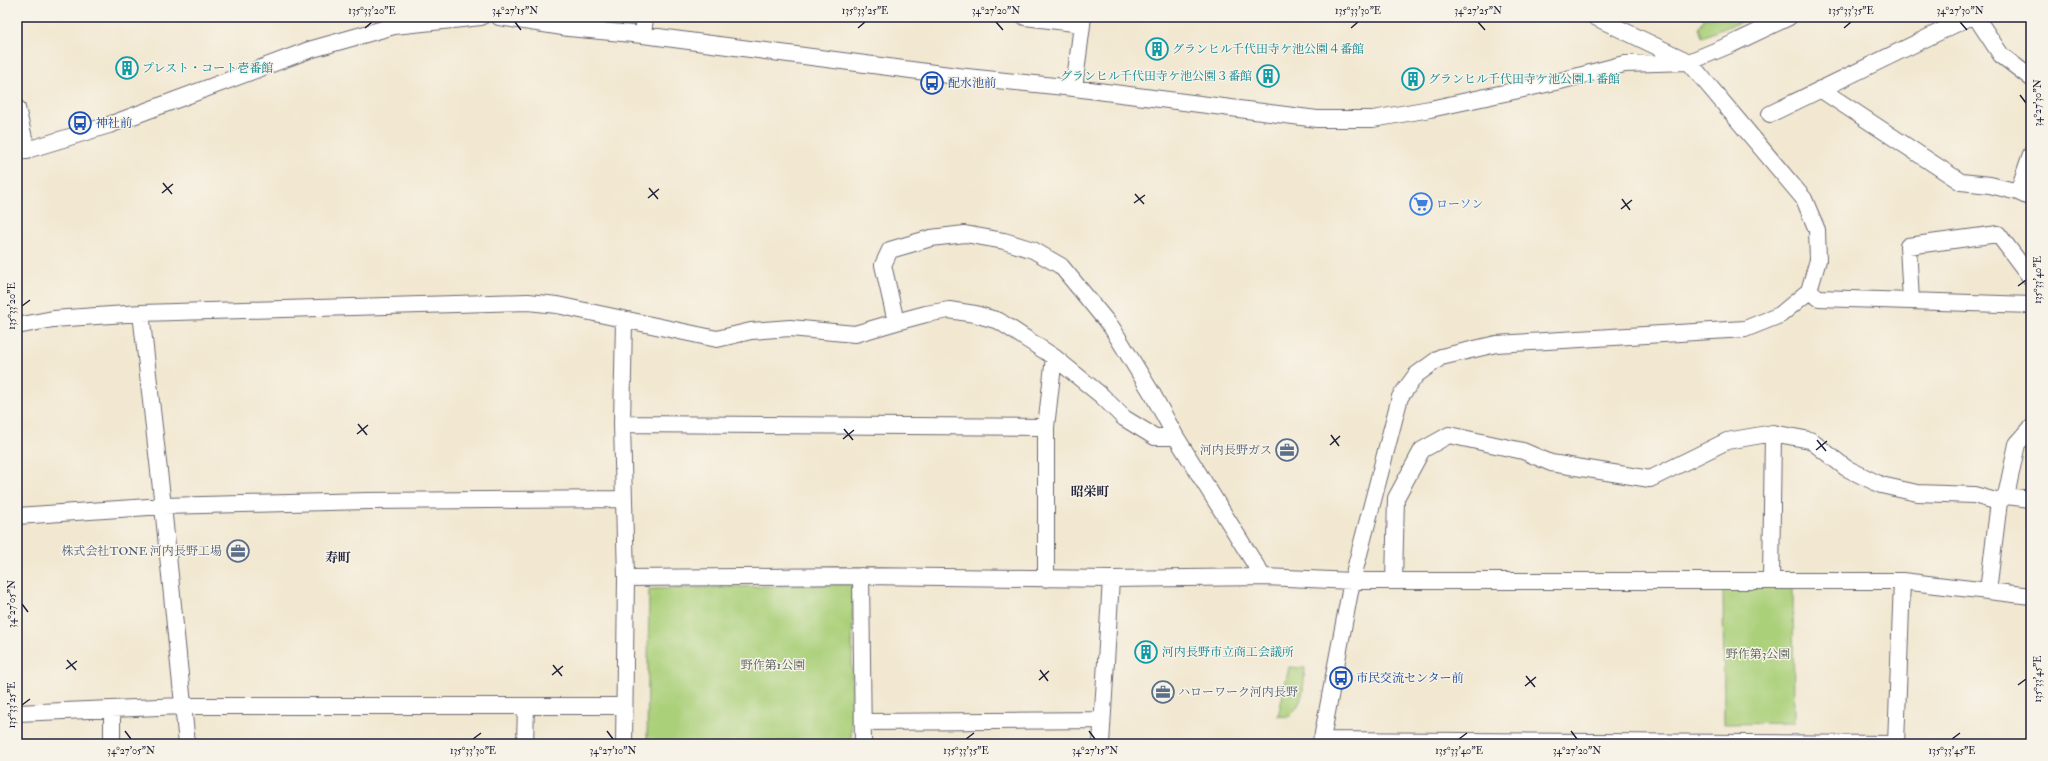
<svg xmlns="http://www.w3.org/2000/svg" width="2048" height="761" font-family="'IM FELL Double Pica','Noto Serif JP',serif">
<style>
.green{fill:#abd07a;stroke:#66795a}
.lines{fill:none;stroke-linecap:round;stroke-linejoin:round}
.minor-casing{stroke:#6b6770;stroke-width:18}
.minor{stroke:#fff;stroke-width:16}
.ticks{fill:none;stroke:#22223b;stroke-width:1.5}
.labels{text-anchor:middle;dominant-baseline:central;stroke-width:3;stroke-linejoin:round;paint-order:stroke}
.culture-label{font-size:12px;fill:#0d838f;stroke:#f7f3e8;text-anchor:start}
.transit-label{font-size:12px;fill:#164399;stroke:#f7f3e8;text-anchor:start}
.shop-label{font-size:12px;fill:#366cbe;stroke:#f7f3e8;text-anchor:start}
.service-label{font-size:12px;fill:#4e5e75;stroke:#f7f3e8;text-anchor:end}
.park-label{font-size:12px;fill:#4b564e;stroke:#f7f3e8}
.neighbourhood-label{font-size:13px;font-weight:bold;fill:#22223b;stroke:#f7f3e8}
.neatline{fill:none;stroke:#22223b;stroke-width:1.5}
.ticks-label{font-size:10px;text-anchor:middle;fill:#22223b}
</style>
<rect width="100%" height="100%" fill="#f7f3e8"/>
<filter id="ink" filterUnits="userSpaceOnUse"><feTurbulence type="fractalNoise" baseFrequency=".025" numOctaves="2"/><feDisplacementMap in="SourceGraphic" scale="8" xChannelSelector="R" yChannelSelector="G"/><feConvolveMatrix kernelMatrix="1 2 1 2 8 2 1 2 1" color-interpolation-filters="sRGB"/></filter>
<filter id="wash" filterUnits="userSpaceOnUse"><feTurbulence type="fractalNoise" baseFrequency=".012" numOctaves="4" result="noise"/><feDisplacementMap in="SourceGraphic" scale="16" xChannelSelector="R" yChannelSelector="G"/><feGaussianBlur stdDeviation="0.9" result="paint"/><feColorMatrix in="noise" values="0 0 0 0 0 0 0 0 0 0 0 0 0 0 0 0 0 1.4 0 .05"/><feComposite in="paint" operator="in"/></filter>
<g filter="url(#wash)">
<rect width="100%" height="100%" fill="#f2e8d1"/>
<path class="green" d="M 1705,17 L 1753,17 L 1702,37 L 1699,28 Z
M 853,584 L 851,744 L 647,744 L 649,589 Z
M 1723,585 L 1793,585 L 1794,723 L 1724,724 Z
M 1289,667 L 1305,668 C 1303,689 1305,702 1288,717 L 1278,716 Z"/>
</g>
<g filter="url(#ink)">
<g class="lines">
<g class="minor-casing">
<path id="minor" d="M 499,17 L 569,28 L 643,35 L 957,76 L 1074,88 L 1317,119 L 1373,119 L 1430,109 L 1560,81 L 1624,64 L 1689,62 L 1732,44 L 1789,17
M 1025,17 L 1082,24
M 1976,17 L 2001,55 L 2031,78
M 643,35 L 645,17
M 1074,88 L 1083,17
M 1820,89 L 1961,182 L 1990,185 L 2018,192 L 2031,198
M 17,108 L 27,151
M 1770,114 L 1970,17
M 17,153 L 109,125 L 309,50 L 394,26 L 481,17
M 2018,192 L 2031,154
M 1809,291 L 1819,298 L 2031,305
M 1911,301 L 1908,246 L 1998,234 L 2031,278
M 141,313 L 163,506 L 187,744
M 624,320 L 622,424 L 626,578 L 624,744
M 896,322 L 926,314 L 949,310 L 975,314 L 999,321 L 1054,357 L 1102,396 L 1124,418 L 1155,437 L 1176,437
M 17,326 L 53,319 L 141,313 L 528,302 L 557,305 L 717,339 L 751,331 L 790,328 L 855,334 L 896,322 L 883,265 L 890,250 L 931,238 L 965,234 L 1004,241 L 1033,250 L 1061,266 L 1112,328 L 1153,395 L 1176,437 L 1263,577
M 622,424 L 1046,427
M 2006,496 L 2031,499
M 17,516 L 163,506 L 368,501 L 623,499
M 861,576 L 863,744
M 626,578 L 861,576 L 1111,579 L 1263,577 L 1352,581 L 1902,581 L 2031,596
M 1046,579 L 1046,427 L 1054,357
M 1394,581 L 1396,498 L 1422,450 L 1449,435 L 1523,451 L 1551,463 L 1650,479 L 1727,441 L 1773,433 L 1810,440 L 1846,468 L 1881,485 L 1917,493 L 1974,495 L 1999,502
M 1771,581 L 1773,433
M 1988,591 L 1999,502 L 2006,496 L 2017,444 L 2031,428
M 17,713 L 182,706 L 624,706
M 864,722 L 1102,720
M 1321,740 L 1895,744
M 112,744 L 112,709
M 525,744 L 526,706
M 1101,744 L 1111,579
M 1321,744 L 1352,581 L 1400,397 L 1416,375 L 1441,357 L 1496,344 L 1745,329 L 1780,315 L 1809,291 L 1818,260 L 1817,230 L 1804,199 L 1689,62 L 1595,17
M 1896,744 L 1902,581"/>
</g>
<use href="#minor" class="minor"/>
</g>
</g>
<path class="ticks" d="M 515,22 L 521,30M 996,22 L 1003,30M 1478,22 L 1485,30M 1960,22 L 1967,30M 365,28 L 372,22M 858,28 L 865,22M 1351,28 L 1358,22M 1844,28 L 1851,22M 2020,95 L 2026,103M 163,183 L 172,194M 649,188 L 658,199M 162,193 L 173,184M 1135,194 L 1144,204M 648,198 L 659,189M 1622,199 L 1630,210M 1134,203 L 1145,195M 1621,209 L 1632,200M 2018,286 L 2026,280M 22,306 L 30,300M 358,424 L 367,435M 844,429 L 853,440M 357,434 L 368,425M 1331,435 L 1339,446M 843,439 L 854,430M 1817,440 L 1826,451M 1330,445 L 1340,436M 1816,450 L 1827,441M 22,604 L 28,612M 67,660 L 76,670M 553,665 L 562,676M 66,669 L 77,661M 1040,670 L 1048,681M 552,675 L 563,666M 1526,676 L 1535,687M 1039,680 L 1049,671M 2018,685 L 2026,679M 1525,686 L 1536,677M 22,705 L 30,699M 125,731 L 131,739M 607,731 L 613,739M 1089,731 L 1095,739M 1571,731 L 1577,739M 473,739 L 481,733M 966,739 L 974,733M 1459,739 L 1467,733M 1952,739 L 1960,733"/>
<defs>
<g id="building-ring" transform="scale(1.15)"><circle r="9.5" fill="#f7f3e8" stroke="#0f9aa8" stroke-width="1.5"/><path d="M-4-6H4V6H1V3H-1V6H-4ZM-2.5-4.3h1.7v1.8h-1.7ZM.8-4.3h1.7v1.8H.8ZM-2.5-1h1.7V.8h-1.7ZM.8-1h1.7V.8H.8Z" fill="#0f9aa8"/></g>
<g id="bus-ring" transform="scale(1.15)"><circle r="9.5" fill="#f7f3e8" stroke="#1a4fb4" stroke-width="1.5"/><path d="M-5-6H5V4H4V6H2V4H-2V6H-4V4H-5ZM-3.5-4V0h7V-4ZM-3.5 1.2v1.5H-2V1.2ZM2 1.2v1.5H3.5V1.2Z" fill="#1a4fb4"/></g>
<g id="supermarket-ring" transform="scale(1.15)"><circle r="9.5" fill="#f7f3e8" stroke="#3f7fe0" stroke-width="1.5"/><path d="M-6-5.5h2.5l.6 2H6L4.5 2H-2.5L-4.4-4H-6ZM-1.5 3.2a1.3 1.3 0 1 0 .1 0ZM3 3.2a1.3 1.3 0 1 0 .1 0Z" fill="#3f7fe0"/></g>
<g id="office-ring" transform="scale(1.15)"><circle r="9.5" fill="#f7f3e8" stroke="#5c6f8a" stroke-width="1.5"/><path d="M-6-3h4V-5.5h4V-3h4V5H-6ZM-1-4.5V-3h2v-1.5ZM-6 0V1H6V0Z" fill="#5c6f8a"/></g>
</defs>
<g fill-rule="evenodd">
<use href="#building-ring" x="1157" y="49"/>
<use href="#building-ring" x="127" y="68"/>
<use href="#building-ring" x="1268" y="76"/>
<use href="#building-ring" x="1413" y="79"/>
<use href="#bus-ring" x="932" y="83"/>
<use href="#bus-ring" x="80" y="123"/>
<use href="#supermarket-ring" x="1421" y="204"/>
<use href="#office-ring" x="1287" y="450"/>
<use href="#office-ring" x="238" y="551"/>
<use href="#building-ring" x="1146" y="652"/>
<use href="#bus-ring" x="1341" y="678"/>
<use href="#office-ring" x="1163" y="692"/>
</g>
<g class="labels">
<g class="culture-label">
<text x="1172" y="49">グランヒル千代田寺ケ池公園４番館</text>
<text x="142" y="68">プレスト・コート壱番館</text>
<text x="1252" y="76" text-anchor="end">グランヒル千代田寺ケ池公園３番館</text>
<text x="1428" y="79">グランヒル千代田寺ケ池公園１番館</text>
<text x="1162" y="652">河内長野市立商工会議所</text>
</g>
<g class="transit-label">
<text x="948" y="83">配水池前</text>
<text x="96" y="123">神社前</text>
<text x="1356" y="678">市民交流センター前</text>
</g>
<g class="shop-label">
<text x="1436" y="204">ローソン</text>
</g>
<g class="service-label">
<text x="1272" y="450">河内長野ガス</text>
<text x="222" y="551">株式会社TONE 河内長野工場</text>
<text x="1178" y="692" text-anchor="start">ハローワーク河内長野</text>
</g>
<g class="park-label">
<text x="1758" y="654">野作第3公園</text>
<text x="773" y="665">野作第1公園</text>
</g>
<g class="neighbourhood-label">
<text x="1090" y="492">昭栄町</text>
<text x="338" y="558">寿町</text>
</g>
</g>
<rect width="2048" height="761" fill="none" stroke="#f7f3e8" stroke-width="44"/>
<rect x="22" y="22" width="2004" height="717" class="neatline"/>
<g class="ticks-label">
<text x="372" y="14">135°33'20"E</text>
<text x="515" y="14">34°27'15"N</text>
<text x="865" y="14">135°33'25"E</text>
<text x="996" y="14">34°27'20"N</text>
<text x="1358" y="14">135°33'30"E</text>
<text x="1478" y="14">34°27'25"N</text>
<text x="1851" y="14">135°33'35"E</text>
<text x="1960" y="14">34°27'30"N</text>
<text transform="translate(2037 103) rotate(-90)" y="4">34°27'30"N</text>
<text transform="translate(2037 280) rotate(-90)" y="4">135°33'40"E</text>
<text transform="translate(11 306) rotate(-90)" y="4">135°33'20"E</text>
<text transform="translate(11 604) rotate(-90)" y="4">34°27'05"N</text>
<text transform="translate(2037 679) rotate(-90)" y="4">135°33'45"E</text>
<text transform="translate(11 705) rotate(-90)" y="4">135°33'25"E</text>
<text x="131" y="754">34°27'05"N</text>
<text x="473" y="754">135°33'30"E</text>
<text x="613" y="754">34°27'10"N</text>
<text x="966" y="754">135°33'35"E</text>
<text x="1095" y="754">34°27'15"N</text>
<text x="1459" y="754">135°33'40"E</text>
<text x="1577" y="754">34°27'20"N</text>
<text x="1952" y="754">135°33'45"E</text>
</g>
</svg>
